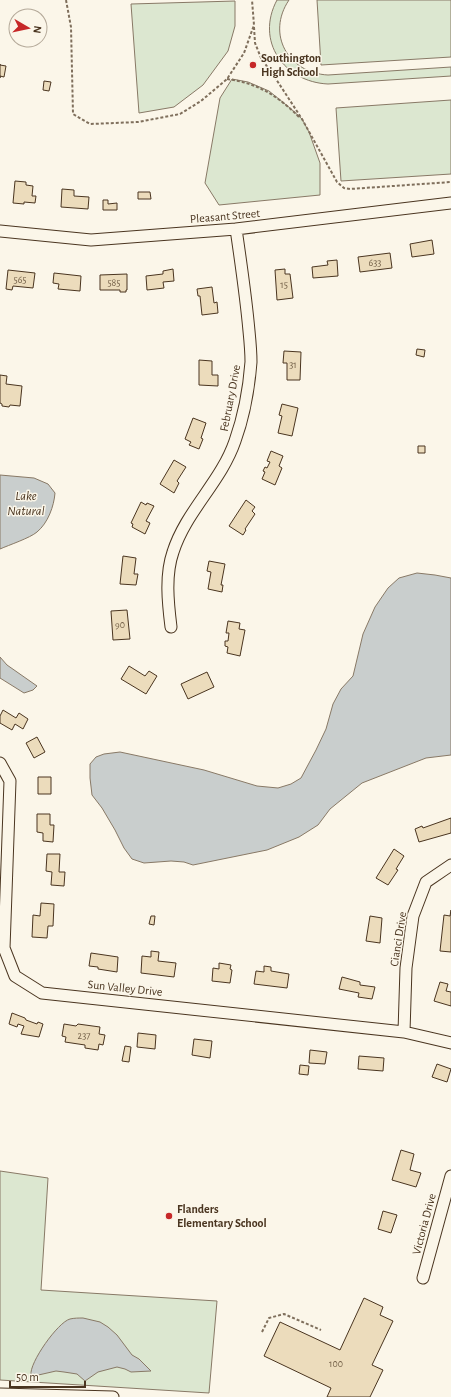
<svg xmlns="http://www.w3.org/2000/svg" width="451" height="1397" font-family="'Alegreya Sans',sans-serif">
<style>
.green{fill:#dce7d0;stroke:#887966}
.water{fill:#c9cecd;stroke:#887966}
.building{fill:#ecdcbc;stroke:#4a3520}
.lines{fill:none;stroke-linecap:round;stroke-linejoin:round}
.minor-casing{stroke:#4a3520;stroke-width:13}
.path{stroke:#7f6f5c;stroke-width:2;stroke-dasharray:3 2;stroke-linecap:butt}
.minor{stroke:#fbf6e9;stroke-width:11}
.poi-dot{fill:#c62828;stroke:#fbf6e9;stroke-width:1.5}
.labels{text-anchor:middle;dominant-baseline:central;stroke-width:3;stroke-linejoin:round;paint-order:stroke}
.number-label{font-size:10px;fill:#725f47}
.poi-label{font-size:12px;font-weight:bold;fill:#4a3520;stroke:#fbf6e9;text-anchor:start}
.street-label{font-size:12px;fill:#4a3520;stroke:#fbf6e9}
.water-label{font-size:13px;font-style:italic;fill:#4a3520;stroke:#fbf6e9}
</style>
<rect width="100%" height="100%" fill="#fbf6e9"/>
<path class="green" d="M 277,0 L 289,0 C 266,34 288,73 328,75 L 451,67 L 451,76 L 328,84 C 284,82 255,41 277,0 Z
M 317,0 L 451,0 L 451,57 L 321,65 Z
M 235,1 L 235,26 L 228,51 L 203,85 L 174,107 L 139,113 L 131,4 Z
M 232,79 L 248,82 L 269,91 L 290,108 L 302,119 L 309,132 L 320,163 L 320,195 L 219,205 L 205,183 L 220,98 Z
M 451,100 L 451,174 L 341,181 L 336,108 Z
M 0,1171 L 48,1178 L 41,1290 L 217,1301 L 209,1393 L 0,1380 Z"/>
<path class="water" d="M 0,475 L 34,478 L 48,484 L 55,493 C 54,506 48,523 37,532 C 30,538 9,545 0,549 Z
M 417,573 L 435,575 L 451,578 L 451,755 L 426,758 L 362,783 L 330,809 L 318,825 L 299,837 L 267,850 L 193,865 L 184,862 L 171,861 L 144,863 L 132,859 L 124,848 L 115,830 L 102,808 L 92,795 L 90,778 L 90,764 L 96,757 L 104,754 L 120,752 L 204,770 L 257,786 L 278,788 L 291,784 L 301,778 L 316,750 L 326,729 L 333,704 L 341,689 L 353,676 L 363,634 L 375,607 L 388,588 L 399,578 Z
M 0,657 L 7,665 L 37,686 L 33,690 L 24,693 L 0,678 Z
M 83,1318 L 100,1322 L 108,1327 L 117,1335 L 132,1355 L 139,1359 L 151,1371 L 131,1372 L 125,1369 L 117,1367 L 98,1372 L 85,1381 L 77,1374 L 64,1372 L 56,1371 L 34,1376 L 31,1375 C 29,1363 58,1322 70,1319 C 74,1318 79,1318 83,1318 Z"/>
<path class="building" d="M 0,64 L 0,65 L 6,66 L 4,77 L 0,76 L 0,78 Z
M 44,81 L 51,82 L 49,91 L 43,90 Z
M 15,181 L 26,182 L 26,185 L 33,186 L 32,196 L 36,196 L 35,203 L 24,202 L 24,204 L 13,203 Z
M 62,189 L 74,190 L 74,196 L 89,197 L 88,209 L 61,207 Z
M 138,192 L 150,192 L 151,199 L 138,199 Z
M 103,200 L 108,200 L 108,204 L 117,203 L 117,210 L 103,210 Z
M 432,240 L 434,254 L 412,257 L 410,244 Z
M 390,253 L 392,268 L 360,272 L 358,257 Z
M 337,260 L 338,276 L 313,278 L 312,267 L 328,265 L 327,261 Z
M 173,269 L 174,281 L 163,282 L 164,288 L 147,290 L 146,276 L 163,274 L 163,271 Z
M 285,269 L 285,274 L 290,274 L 293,298 L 277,300 L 275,270 Z
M 8,270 L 35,273 L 33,288 L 13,286 L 12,290 L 6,289 Z
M 54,273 L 81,276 L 80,291 L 58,289 L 59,284 L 53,283 Z
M 127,274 L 127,290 L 126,290 L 126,292 L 120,292 L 120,290 L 100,290 L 100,275 Z
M 212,287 L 214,303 L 217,302 L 218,313 L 202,315 L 200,296 L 198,296 L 197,289 Z
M 417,349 L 425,350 L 424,357 L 416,355 Z
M 284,351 L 301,352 L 300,380 L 287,380 L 287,363 L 283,363 Z
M 199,360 L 212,361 L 212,375 L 218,375 L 218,386 L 199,385 Z
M 0,375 L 7,376 L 6,384 L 22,386 L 20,406 L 10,405 L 9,407 L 2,406 L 2,404 L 0,403 Z
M 282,404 L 298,408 L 292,436 L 278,433 L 282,416 L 279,415 Z
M 193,418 L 206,423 L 201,438 L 203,439 L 199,449 L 189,445 L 191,442 L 185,439 Z
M 418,446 L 425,446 L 425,453 L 418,453 Z
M 271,451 L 283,456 L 279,466 L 282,468 L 275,485 L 262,479 L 265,472 L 263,471 L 265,467 L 267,468 L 270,462 L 267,461 Z
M 174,460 L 186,467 L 177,481 L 179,483 L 174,493 L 160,484 Z
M 246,500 L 255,507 L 252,511 L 255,514 L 245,529 L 246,530 L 243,535 L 229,526 Z
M 141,502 L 146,505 L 147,503 L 154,506 L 146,521 L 150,523 L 145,534 L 132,527 L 133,524 L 131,523 Z
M 123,556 L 136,558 L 134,574 L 138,574 L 136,585 L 120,584 Z
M 209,561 L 225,564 L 221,585 L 223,585 L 222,592 L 208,589 L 211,572 L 207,571 Z
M 127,610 L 130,639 L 113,640 L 111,611 Z
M 228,621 L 240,623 L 239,629 L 245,630 L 240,656 L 227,653 L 228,647 L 225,646 L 225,641 L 228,641 L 229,633 L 226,633 Z
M 129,666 L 145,676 L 149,671 L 157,676 L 146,694 L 121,679 Z
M 207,672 L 214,687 L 188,699 L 181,684 Z
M 3,710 L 16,718 L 19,713 L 28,719 L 23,729 L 15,724 L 12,730 L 0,723 L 0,716 Z
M 37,737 L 45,752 L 34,758 L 26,743 Z
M 38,777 L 51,777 L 51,794 L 38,794 Z
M 37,814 L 50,814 L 50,825 L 54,825 L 53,842 L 43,841 L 43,833 L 37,832 Z
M 451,818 L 451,833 L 419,842 L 415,829 L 422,826 L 423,828 Z
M 394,849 L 404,856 L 396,869 L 398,870 L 388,885 L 376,878 Z
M 47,854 L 60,854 L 59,872 L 65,872 L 64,886 L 51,885 L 52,872 L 46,871 Z
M 41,903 L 54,904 L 53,926 L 48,926 L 47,938 L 32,937 L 33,915 L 40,916 Z
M 451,910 L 451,952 L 440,951 L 444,915 L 450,916 Z
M 151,916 L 155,916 L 154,925 L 149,924 Z
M 370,916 L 382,918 L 380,943 L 366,941 Z
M 151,951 L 159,952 L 158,961 L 176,963 L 174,977 L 141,973 L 142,956 L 151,957 Z
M 91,953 L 118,957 L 117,972 L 98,969 L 98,967 L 89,966 Z
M 219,963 L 231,965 L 230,969 L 232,970 L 230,983 L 212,981 L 213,968 L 219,969 Z
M 264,966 L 271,967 L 271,971 L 289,974 L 287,988 L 254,984 L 256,971 L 264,972 Z
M 342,977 L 360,982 L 360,985 L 375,987 L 372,999 L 358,997 L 359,993 L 339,989 Z
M 440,982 L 448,984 L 446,991 L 451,992 L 451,1006 L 434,1001 Z
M 12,1013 L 25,1018 L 26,1020 L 37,1024 L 38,1022 L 43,1024 L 39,1037 L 21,1034 L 24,1026 L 18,1024 L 17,1027 L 9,1024 Z
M 64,1024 L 76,1026 L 78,1024 L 100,1027 L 99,1034 L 105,1035 L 103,1045 L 99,1044 L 98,1050 L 85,1048 L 85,1045 L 65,1042 L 66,1037 L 62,1036 Z
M 138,1033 L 156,1035 L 155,1049 L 137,1047 Z
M 194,1039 L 212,1041 L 210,1058 L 192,1055 Z
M 125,1046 L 131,1047 L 129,1062 L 122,1061 Z
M 310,1050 L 327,1052 L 325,1064 L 309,1063 Z
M 359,1056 L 384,1058 L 383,1071 L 358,1069 Z
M 437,1064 L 451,1069 L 447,1082 L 432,1077 Z
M 300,1065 L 309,1066 L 308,1075 L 299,1074 Z
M 401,1150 L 414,1154 L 410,1170 L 421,1173 L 416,1187 L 392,1180 Z
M 383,1211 L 397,1215 L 391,1233 L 378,1229 Z
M 364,1298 L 383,1307 L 380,1315 L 393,1321 L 372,1365 L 383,1370 L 370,1397 L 327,1397 L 331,1388 L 264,1356 L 280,1322 L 340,1350 Z"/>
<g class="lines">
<g class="minor-casing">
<path id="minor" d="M 0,231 L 91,240 L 236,229 L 451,203
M 171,627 C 168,603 165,575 173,552 C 186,511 221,482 235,441 C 244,416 249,388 251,362 C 251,352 250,341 249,331 C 246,297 241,263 236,229
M 0,763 L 10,781 L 4,948 L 15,976 L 42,993 L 404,1032 L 451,1043
M 404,1032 L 406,968 L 413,916 L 426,882 L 451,865
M 423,1278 L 451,1176
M 0,1394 L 113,1397"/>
</g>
<path class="path" d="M 66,0 L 71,27 L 73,114 L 90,124 L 138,122 L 180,114 L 201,101 L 227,79 L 244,53 L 254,25 L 252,0
M 254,27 L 255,43 L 261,58 L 276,79 L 302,119 L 337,182 L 344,188 L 350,189 L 451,182
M 227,79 C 257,83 277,95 299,117
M 262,1332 L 269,1318 L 284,1314 L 321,1330"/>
<use href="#minor" class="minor"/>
</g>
<g class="poi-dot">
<circle cx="253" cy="65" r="4"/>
<circle cx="169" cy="1216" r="4"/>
</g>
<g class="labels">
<g class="number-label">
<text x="375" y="263">633</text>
<text x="20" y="280">565</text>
<text x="114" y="283">585</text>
<text x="284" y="285">15</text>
<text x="293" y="365">31</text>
<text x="120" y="625">90</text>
<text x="84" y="1036">237</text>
<text x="336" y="1364">100</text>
</g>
<g class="poi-label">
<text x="261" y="58">Southington<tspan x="261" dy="14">High School</tspan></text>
<text x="177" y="1209">Flanders<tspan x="177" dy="14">Elementary School</tspan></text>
</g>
<g class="street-label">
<text transform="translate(225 216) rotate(-5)">Pleasant Street</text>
<text transform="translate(230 398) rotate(-79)">February Drive</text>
<text transform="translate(398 939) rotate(-81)">Cianci Drive</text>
<text transform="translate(125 988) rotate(6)">Sun Valley Drive</text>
<text transform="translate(424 1224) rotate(-75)">Victoria Drive</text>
</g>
<g class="water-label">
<text x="26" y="496">Lake<tspan x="26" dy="15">Natural</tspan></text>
</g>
</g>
<g transform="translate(28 28) rotate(99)"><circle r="19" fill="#fbf6e9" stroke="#b4a999"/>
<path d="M0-3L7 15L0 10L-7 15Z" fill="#c62828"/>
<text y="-6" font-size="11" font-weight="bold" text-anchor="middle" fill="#4a3520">N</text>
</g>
<path d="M10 1381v6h75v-6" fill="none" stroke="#4a3520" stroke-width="2"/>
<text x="16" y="1381" font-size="12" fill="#4a3520" stroke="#fbf6e9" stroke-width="3" paint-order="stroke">50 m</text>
</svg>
